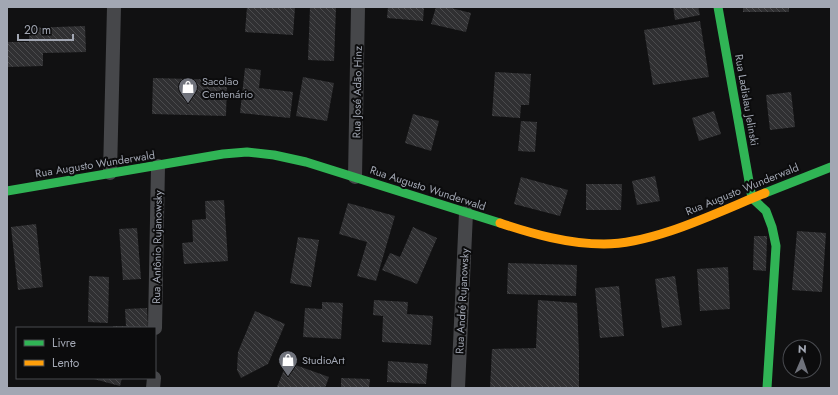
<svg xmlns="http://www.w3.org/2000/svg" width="838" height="395" font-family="Jost,sans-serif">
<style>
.building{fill:url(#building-back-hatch)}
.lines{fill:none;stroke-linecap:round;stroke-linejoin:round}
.street{stroke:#46474a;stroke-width:14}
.fast{stroke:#30b455;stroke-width:9}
.slow{stroke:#ff9f0a;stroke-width:9}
.labels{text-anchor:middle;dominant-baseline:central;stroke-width:4;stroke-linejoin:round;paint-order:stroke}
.poi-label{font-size:11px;fill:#a2a7b3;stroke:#0c0c0d;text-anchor:start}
.street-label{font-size:11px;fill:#a2a7b3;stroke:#0c0c0d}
</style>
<defs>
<pattern id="building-back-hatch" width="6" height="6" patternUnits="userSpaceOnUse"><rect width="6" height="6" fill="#303032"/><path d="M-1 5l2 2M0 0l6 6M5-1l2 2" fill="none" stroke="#4b4b4d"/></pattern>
</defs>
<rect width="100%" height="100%" fill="#111112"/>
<path class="building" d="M 247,7 L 295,7 L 293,35 L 245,32 Z
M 310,7 L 336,7 L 334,61 L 308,60 Z
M 388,7 L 424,7 L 423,21 L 387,18 Z
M 436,7 L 447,7 L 471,13 L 466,32 L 431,24 Z
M 673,7 L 698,7 L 700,15 L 675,20 Z
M 743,7 L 789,7 L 789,12 L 743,12 Z
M 700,21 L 709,77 L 653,85 L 644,30 Z
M 85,26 L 86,52 L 43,53 L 43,66 L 8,67 L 8,42 L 29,42 L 29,28 Z
M 245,68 L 261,70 L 259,88 L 293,92 L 290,118 L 240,113 Z
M 495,72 L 531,74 L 529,105 L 521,105 L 520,118 L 492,116 Z
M 303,77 L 334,83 L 327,121 L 296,116 Z
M 153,78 L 227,80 L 226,116 L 152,114 Z
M 791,92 L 795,127 L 770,130 L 766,95 Z
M 714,111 L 721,134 L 699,141 L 692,118 Z
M 413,114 L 439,121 L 431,151 L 405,143 Z
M 521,121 L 537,122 L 535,152 L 518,151 Z
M 655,176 L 660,201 L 637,205 L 632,181 Z
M 521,177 L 568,190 L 560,216 L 514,204 Z
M 586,184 L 622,184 L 621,210 L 586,210 Z
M 224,200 L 228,261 L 184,264 L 182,243 L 193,242 L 192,220 L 206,219 L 205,201 Z
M 348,203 L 395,216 L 376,281 L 357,276 L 367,242 L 339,234 Z
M 36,224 L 43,287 L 18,290 L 11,227 Z
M 413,227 L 437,238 L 417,284 L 382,270 L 390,253 L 400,257 Z
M 137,228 L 141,279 L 123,280 L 119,229 Z
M 797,231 L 826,233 L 822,292 L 792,290 Z
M 754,236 L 767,236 L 766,271 L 753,270 Z
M 298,237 L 319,240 L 311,287 L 290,283 Z
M 508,263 L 577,265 L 576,296 L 507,294 Z
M 728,267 L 730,309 L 700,311 L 697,269 Z
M 89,276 L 109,277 L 108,323 L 88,322 Z
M 675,276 L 682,325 L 662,328 L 655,279 Z
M 619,286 L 624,336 L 600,338 L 595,288 Z
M 374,300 L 408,302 L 407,314 L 433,316 L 431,345 L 382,342 L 383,316 L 373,315 Z
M 538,300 L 577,303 L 579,354 L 579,388 L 490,388 L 492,349 L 536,348 Z
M 322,302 L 343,303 L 341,339 L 303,337 L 305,308 L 322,309 Z
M 147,308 L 148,328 L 113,328 L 113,326 L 126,326 L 125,309 Z
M 255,311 L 285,324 L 268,364 L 241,378 L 237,370 L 238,352 Z
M 388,361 L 428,364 L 426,384 L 387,382 Z
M 287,362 L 329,377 L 325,388 L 277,387 Z
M 90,378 L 122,378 L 120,386 Z
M 341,378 L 370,379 L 369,388 L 341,388 Z"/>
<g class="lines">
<path class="street" d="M 110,173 L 114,7
M 355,177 L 358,7
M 155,328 L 158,166
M 153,388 L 154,378
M 458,388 L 466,213"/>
<path class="fast" d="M 718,7 L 752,198 L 766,211 L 772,227 L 776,246 L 767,388
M 7,191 L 223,154 L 247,152 L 274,155 L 306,162 L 500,223
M 765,193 L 831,167"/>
<path class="slow" d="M 500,223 C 533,234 568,244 604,244 C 654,244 718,212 765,193"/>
</g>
<defs>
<g id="shop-pin" transform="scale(1)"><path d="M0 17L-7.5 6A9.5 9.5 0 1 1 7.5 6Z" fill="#6f727b" stroke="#0c0c0d"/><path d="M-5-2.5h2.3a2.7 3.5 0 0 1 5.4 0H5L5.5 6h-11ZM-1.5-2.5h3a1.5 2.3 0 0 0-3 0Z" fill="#fff"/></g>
</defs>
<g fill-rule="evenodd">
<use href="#shop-pin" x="188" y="87"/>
<use href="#shop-pin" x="288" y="360"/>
</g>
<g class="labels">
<g class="poi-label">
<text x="202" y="81">Sacolão<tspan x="202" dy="13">Centenário</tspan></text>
<text x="302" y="360">StudioArt</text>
</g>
<g class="street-label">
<text transform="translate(357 92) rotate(-89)">Rua José Adão Hinz</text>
<text transform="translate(747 100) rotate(80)">Rua Ladislau Jelinski</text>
<text transform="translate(95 164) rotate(-9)">Rua Augusto Wunderwald</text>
<text transform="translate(428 188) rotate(18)">Rua Augusto Wunderwald</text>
<text transform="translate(742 189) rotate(-22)">Rua Augusto Wunderwald</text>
<text transform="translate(157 247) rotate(-89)">Rua Antônio Rujanowsky</text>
<text transform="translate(462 301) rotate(-87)">Rua André Rujanowsky</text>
</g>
</g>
<rect width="838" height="395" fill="none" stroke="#a2a7b3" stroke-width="16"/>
<rect x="16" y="327" width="140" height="52" fill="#0c0c0d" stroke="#484a4f"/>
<rect x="24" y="340" width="20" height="6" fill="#30b455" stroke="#484a4f"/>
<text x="52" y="347" font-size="12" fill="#a2a7b3">Livre</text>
<rect x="24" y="360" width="20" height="6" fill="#ff9f0a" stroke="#484a4f"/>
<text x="52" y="367" font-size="12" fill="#a2a7b3">Lento</text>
<g transform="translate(802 359) rotate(2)"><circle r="19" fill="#0c0c0d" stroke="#484a4f"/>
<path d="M0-3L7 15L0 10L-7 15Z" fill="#6f727b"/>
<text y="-6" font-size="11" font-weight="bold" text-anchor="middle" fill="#a2a7b3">N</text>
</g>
<path d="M18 34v6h55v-6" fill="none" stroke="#a2a7b3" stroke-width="2"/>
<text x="24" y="34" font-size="12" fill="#a2a7b3" stroke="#0c0c0d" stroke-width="3" paint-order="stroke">20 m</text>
</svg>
